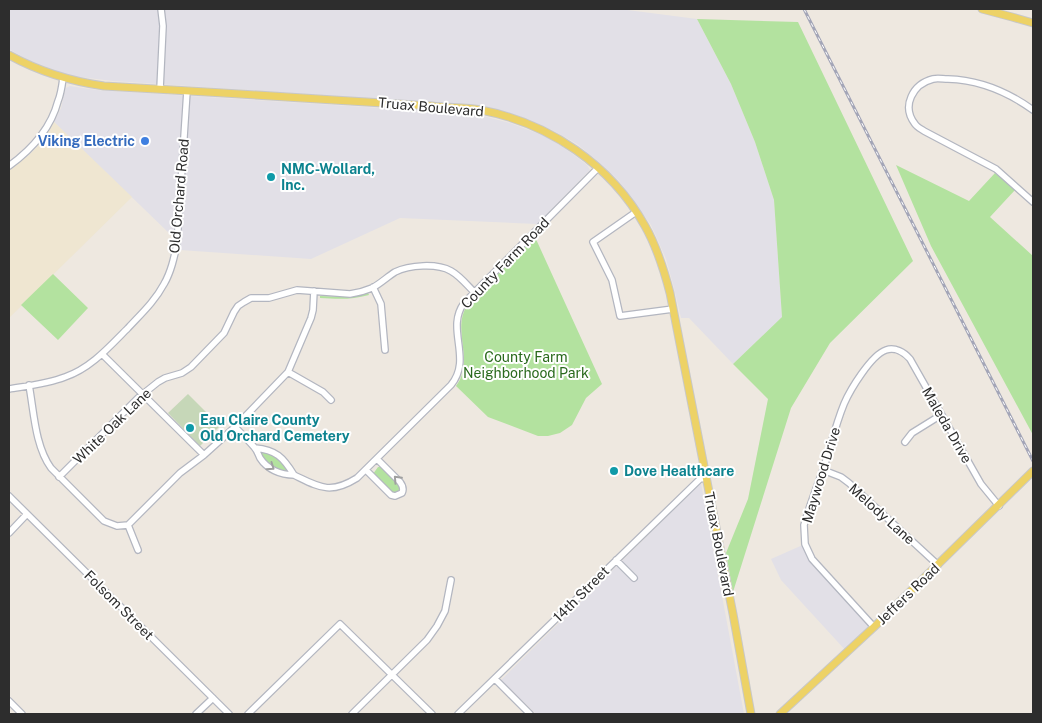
<svg xmlns="http://www.w3.org/2000/svg" width="1042" height="723" font-family="'Public Sans',sans-serif">
<style>
.industrial{fill:#e2e0e7}
.education{fill:#efe6d1}
.green{fill:#b3e29f}
.cemetery{fill:#c6d7b8}
.lines{fill:none;stroke-linecap:round;stroke-linejoin:round}
.minor-casing{stroke:#b3b6c0;stroke-width:8}
.major-casing{stroke:#c8c8c8;stroke-width:9}
.minor{stroke:#fff;stroke-width:5.5}
.major{stroke:#edd266;stroke-width:7}
.rail-casing{stroke:#a3a5b7;stroke-width:3}
.rail{stroke:#fff;stroke-width:1;stroke-dasharray:4;stroke-linecap:butt}
.oneway{stroke:#a0a0a0}
.shop-dot{fill:#3f7fe0;stroke:#fff;stroke-width:2}
.culture-dot{fill:#0f9aa8;stroke:#fff;stroke-width:2}
.labels{text-anchor:middle;dominant-baseline:central;stroke-width:4;stroke-linejoin:round;paint-order:stroke}
.street-label{font-size:14px;fill:#2d2d2d;stroke:#fff}
.shop-label{font-size:14px;font-weight:bold;fill:#366cbe;stroke:#fff;text-anchor:end}
.culture-label{font-size:14px;font-weight:bold;fill:#0d838f;stroke:#fff;text-anchor:start}
.park-label{font-size:14px;fill:#2a6a1d;stroke:#fff}
</style>
<rect width="100%" height="100%" fill="#eee8e0"/>
<path class="industrial" d="M 9,9 L 620,9 L 697,19 L 731,84 L 755,142 L 774,200 L 782,317 L 733,364 L 689,318 L 681,318 L 674,288 L 666,259 L 656,236 L 651,225 L 619,181 L 599,162 L 577,144 L 556,132 L 530,120 L 507,112 L 478,106 L 455,104 L 113,81 L 71,76 L 28,60 L 9,49 Z
M 70,86 L 96,90 L 458,113 L 479,115 L 510,123 L 542,135 L 557,143 L 574,155 L 587,165 L 590,170 L 537,224 L 400,218 L 311,259 L 180,250 L 181,242 L 171,235 L 54,122 L 61,108 L 65,91 L 66,88 Z
M 701,483 L 744,714 L 536,714 L 501,680 Z
M 805,544 L 808,552 L 874,627 L 847,652 L 781,580 L 771,559 Z"/>
<path class="education" d="M 54,122 L 132,197 L 9,318 L 9,169 L 28,156 L 40,144 Z"/>
<path class="green" d="M 697,19 L 798,22 L 913,261 L 830,343 L 791,408 L 733,592 L 726,553 L 748,499 L 768,399 L 733,364 L 782,317 L 774,200 L 755,142 L 731,84 Z
M 896,165 L 969,201 L 995,173 L 1015,190 L 990,217 L 1033,256 L 1033,435 L 931,246 Z
M 535,237 L 602,384 L 586,398 L 572,425 L 560,433 L 548,436 L 538,436 L 488,417 L 456,386 C 476,360 450,330 468,304 Z
M 53,274 L 88,308 L 58,340 L 21,305 Z
M 368,293 L 369,295 C 351,300 338,299 320,298 L 320,296 L 348,297 Z
M 259,451 C 274,453 281,460 289,471 L 288,472 C 275,469 265,464 259,451 Z
M 378,467 L 381,467 L 400,485 L 401,488 L 397,493 L 392,493 L 373,474 Z"/>
<path class="cemetery" d="M 188,394 L 220,426 L 200,446 L 168,413 Z"/>
<g class="lines">
<g class="minor-casing">
<path id="minor" d="M 160,89 L 163,26 L 161,9
M 1033,110 C 1008,92 979,80 948,79 C 943,79 937,78 933,79 C 913,84 901,106 915,124 C 917,127 921,129 924,131 L 996,169 L 1033,202
M 9,166 C 31,150 51,128 58,101 C 61,94 62,86 63,78
M 636,212 L 593,242 L 612,280 L 620,316 L 673,309
M 373,287 L 381,304 L 385,350
M 102,354 L 204,455
M 288,372 L 323,392 L 331,400
M 29,385 C 34,412 35,446 51,468 L 104,521 L 117,526 L 128,525 L 180,473 L 204,455 L 235,427 L 288,372 L 311,318 L 313,310 L 314,291
M 9,389 C 27,386 47,384 65,377 C 91,368 109,347 128,328 C 141,314 155,301 164,284 C 171,272 174,258 177,244 L 187,91
M 235,427 C 241,433 248,440 254,447 C 257,450 258,454 260,458 C 267,469 280,475 294,475 C 319,487 330,495 357,478 L 451,385 C 473,358 445,329 464,303 L 598,168
M 905,442 L 912,433 L 941,415
M 255,448 C 276,450 283,457 294,475
M 366,470 L 391,495 L 395,496 L 402,493 C 404,489 403,486 400,482 L 377,459
M 823,470 L 841,477 L 849,483 L 938,565
M 59,477 L 138,398 L 158,382 L 165,378 L 182,373 L 191,367 L 224,333 L 234,312 L 238,306 L 244,302 L 251,298 L 269,298 L 297,290 L 350,294 C 357,293 365,291 372,288 C 380,284 387,277 395,272 C 409,265 437,263 451,271 C 460,276 467,285 474,292
M 9,496 L 229,714
M 128,525 L 138,550
M 9,533 L 27,514
M 616,560 L 634,578
M 874,627 L 812,559 L 805,544 L 804,525 C 809,507 816,489 823,470 C 830,449 835,426 844,404 C 850,390 871,355 886,350 C 895,347 904,352 910,359 L 981,484 L 999,506
M 495,679 L 530,714
M 9,701 L 22,714
M 196,714 L 213,698
M 248,714 L 340,624 L 432,714
M 352,714 L 427,640 L 437,626 L 445,611 L 451,580
M 458,714 L 700,479 L 706,478"/>
</g>
<g class="major-casing">
<path id="major" d="M 982,9 L 1012,17 L 1033,23
M 9,55 C 40,72 69,81 104,86 C 181,90 257,95 334,100 C 367,102 399,104 432,106 C 448,108 465,107 481,110 C 549,123 611,165 645,226 C 657,247 664,270 670,293 L 733,614 L 751,714
M 780,714 L 874,627 L 1033,471"/>
</g>
<use href="#minor" class="minor"/>
<use href="#major" class="major"/>
<g class="rail-casing">
<path id="rail" d="M 804,9 L 1033,461"/>
</g>
<use href="#rail" class="rail"/>
</g>
<defs><path id="oneway-chevron" d="M-2-3.5L2.5 0L-2 3.5" fill="none" stroke-width="1.6" stroke-linecap="round" stroke-linejoin="round" transform="scale(1.25)"/></defs>
<g class="oneway">
<use href="#oneway-chevron" transform="translate(271 467) rotate(35)"/>
<use href="#oneway-chevron" transform="translate(397 479) rotate(-133)"/>
</g>
<circle class="shop-dot" cx="145" cy="141" r="5"/>
<g class="culture-dot">
<circle cx="271" cy="177" r="5"/>
<circle cx="190" cy="428" r="5"/>
<circle cx="614" cy="471" r="5"/>
</g>
<g class="labels">
<g class="street-label">
<text transform="translate(431 107) rotate(5)">Truax Boulevard</text>
<text transform="translate(179 196) rotate(-85)">Old Orchard Road</text>
<text transform="translate(505 263) rotate(-46)">County Farm Road</text>
<text transform="translate(947 425) rotate(60)">Maleda Drive</text>
<text transform="translate(112 426) rotate(-44)">White Oak Lane</text>
<text transform="translate(821 475) rotate(-73)">Maywood Drive</text>
<text transform="translate(882 514) rotate(42)">Melody Lane</text>
<text transform="translate(719 544) rotate(79)">Truax Boulevard</text>
<text transform="translate(581 594) rotate(-45)">14th Street</text>
<text transform="translate(908 594) rotate(-44)">Jeffers Road</text>
<text transform="translate(119 605) rotate(45)">Folsom Street</text>
</g>
<g class="shop-label">
<text x="135" y="141">Viking Electric</text>
</g>
<g class="culture-label">
<text x="281" y="169">NMC-Wollard,<tspan x="281" dy="16">Inc.</tspan></text>
<text x="200" y="420">Eau Claire County<tspan x="200" dy="16">Old Orchard Cemetery</tspan></text>
<text x="624" y="471">Dove Healthcare</text>
</g>
<g class="park-label">
<text x="526" y="357">County Farm<tspan x="526" dy="16">Neighborhood Park</tspan></text>
</g>
</g>
<rect width="1042" height="723" fill="none" stroke="#2d2d2d" stroke-width="20"/>
</svg>
